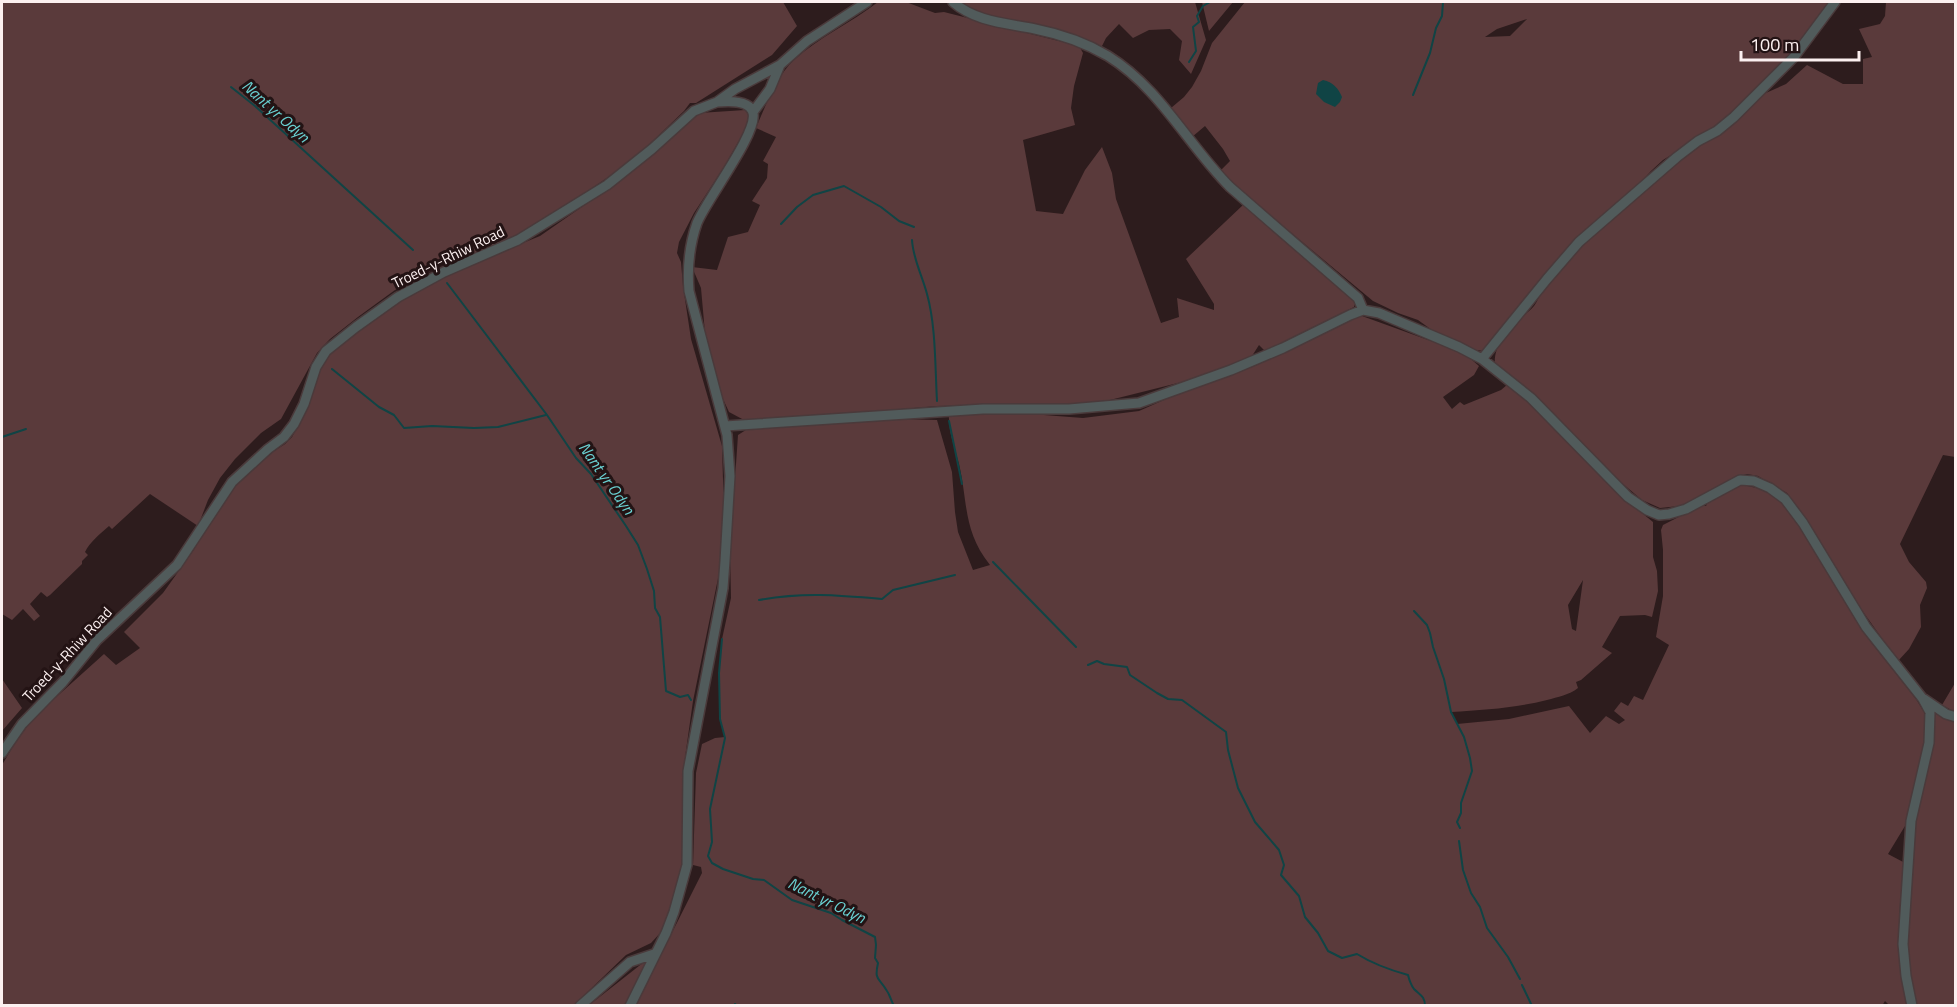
<svg xmlns="http://www.w3.org/2000/svg" width="1957" height="1007" font-family="'Titillium Web',sans-serif">
<style>
.green{fill:#5a3a3b;fill-rule:evenodd}
.water{fill:#104445}
.lines{fill:none;stroke-linecap:round;stroke-linejoin:round}
.stream{stroke:#104445;stroke-width:2}
.minor-casing{stroke:#4a3a3b;stroke-width:12}
.minor{stroke:#515b5b;stroke-width:9}
.labels{text-anchor:middle;dominant-baseline:central;stroke-width:6;stroke-linejoin:round;paint-order:stroke}
.street-label{font-size:15px;fill:#fcf0f0;stroke:#231314}
.water-label{font-size:16px;font-style:italic;fill:#6ad1d2;stroke:#231314}
</style>
<rect width="100%" height="100%" fill="#2d1c1d"/>
<path class="green" d="M 2,2 L 783,2 L 797,26 L 772,55 L 696,103 L 690,103 L 684,111 L 632,161 L 539,224 L 465,259 L 448,265 L 440,262 L 434,269 L 395,290 L 358,317 L 330,339 L 317,353 L 281,419 L 261,433 L 235,459 L 220,478 L 208,500 L 198,526 L 150,494 L 112,529 L 109,526 C 100,534 90,542 85,552 L 88,555 L 82,561 L 82,564 L 50,595 L 47,597 L 41,592 L 30,604 L 40,616 L 34,621 L 23,609 L 12,620 L 2,614 Z
M 878,2 L 906,2 L 935,13 L 944,12 L 1079,46 L 1083,53 L 1074,86 L 1071,108 L 1075,125 L 1023,140 L 1036,211 L 1063,214 L 1085,170 L 1102,147 L 1112,173 L 1116,199 L 1161,323 L 1179,317 L 1177,298 L 1214,310 L 1214,304 L 1186,259 L 1243,205 L 1356,300 L 1354,307 L 1265,351 L 1259,345 L 1252,356 L 1194,379 L 1102,402 L 1066,404 L 938,406 L 768,420 L 744,420 L 729,412 L 717,386 L 711,362 L 705,333 L 701,288 L 692,267 L 717,270 L 728,237 L 748,232 L 760,205 L 752,201 L 767,178 L 768,164 L 763,161 L 776,137 L 756,128 C 765,107 777,75 794,60 C 819,37 851,23 878,2 Z
M 958,2 L 1195,2 L 1206,40 L 1191,74 L 1179,60 L 1182,41 L 1170,29 L 1149,30 L 1133,38 L 1119,24 L 1106,38 L 1101,48 L 1062,31 L 975,14 Z
M 1202,2 L 1233,2 L 1209,31 Z
M 1245,2 L 1830,2 L 1795,50 L 1724,122 L 1663,160 L 1651,171 L 1633,191 L 1577,238 L 1483,351 L 1476,350 L 1436,333 L 1418,320 L 1398,313 L 1373,301 L 1289,231 L 1272,220 L 1219,172 L 1230,161 L 1223,149 L 1205,126 L 1192,137 L 1171,108 L 1184,97 L 1192,87 L 1201,71 L 1212,43 ZM 1527,19 L 1510,36 L 1485,37 L 1497,29 Z
M 1886,2 L 1955,2 L 1955,457 L 1943,455 L 1900,544 L 1909,562 L 1926,582 L 1927,588 L 1920,605 L 1921,627 L 1909,649 L 1898,661 L 1849,592 L 1817,537 L 1787,493 L 1758,476 L 1747,474 L 1736,477 L 1689,505 L 1660,508 L 1642,500 L 1617,479 L 1553,414 L 1495,365 C 1493,347 1507,330 1520,318 C 1525,314 1530,311 1534,306 C 1538,301 1539,295 1543,290 C 1570,250 1609,220 1646,190 L 1649,185 L 1759,96 L 1786,84 L 1807,65 L 1843,84 L 1863,84 L 1863,59 L 1872,57 L 1859,29 L 1880,24 L 1885,16 Z
M 745,110 L 748,114 L 748,122 L 745,130 L 724,167 L 694,213 L 679,242 L 677,253 L 681,262 L 683,286 L 691,339 L 722,446 L 723,480 L 723,554 L 693,701 L 682,779 L 683,853 L 681,870 L 671,908 L 662,931 L 651,943 L 626,955 L 574,1005 L 2,1005 L 2,765 L 15,743 L 34,717 L 104,654 L 116,665 L 140,648 L 124,632 L 163,593 L 193,551 L 215,514 L 239,479 L 260,460 L 285,444 L 292,437 L 305,413 L 318,374 L 324,362 L 332,352 L 356,331 L 404,298 L 464,267 L 540,236 L 629,174 L 699,113 Z
M 1362,316 L 1453,349 L 1465,354 L 1479,366 L 1474,375 L 1443,397 L 1452,409 L 1460,402 L 1464,405 L 1501,390 L 1508,384 L 1560,431 L 1616,492 L 1653,522 L 1653,557 L 1657,571 L 1658,591 L 1652,617 L 1645,615 L 1620,616 L 1602,647 L 1612,653 L 1581,680 L 1576,682 L 1578,688 C 1569,695 1558,697 1547,700 C 1515,708 1484,710 1451,712 L 1457,724 L 1509,719 L 1569,706 L 1590,733 L 1606,716 L 1619,724 L 1625,720 L 1614,711 L 1621,702 L 1628,706 L 1634,696 L 1643,700 L 1669,645 L 1656,637 L 1663,596 L 1663,550 L 1661,530 L 1663,525 L 1700,506 L 1706,506 L 1709,500 L 1738,484 L 1762,489 L 1778,499 L 1789,509 L 1811,542 L 1870,641 L 1916,699 L 1924,712 L 1927,725 L 1924,750 L 1915,787 L 1905,826 L 1888,854 L 1905,863 L 1900,903 L 1899,937 L 1908,1005 L 1889,1005 L 1885,1001 L 1882,1006 L 635,1006 L 702,873 L 701,867 L 693,865 L 696,773 L 702,744 L 715,738 L 725,737 L 720,719 L 719,673 L 722,639 L 731,598 L 730,552 L 738,435 L 749,428 L 901,419 L 937,420 L 952,472 L 955,512 L 958,532 L 973,570 L 990,565 C 963,531 968,503 959,464 C 955,448 948,432 949,414 L 1018,413 L 1083,418 L 1139,411 L 1166,399 L 1257,365 L 1347,320 ZM 1583,580 L 1576,631 L 1572,629 L 1568,605 Z
M 2,679 L 22,708 L 2,731 Z
M 1955,683 L 1956,712 L 1955,712 L 1942,705 Z
M 1934,713 L 1955,721 L 1955,1005 L 1916,1005 L 1907,958 L 1907,937 L 1913,869 L 1916,816 Z
M 644,962 L 646,963 L 626,1005 L 588,1006 Z"/>
<path class="water" d="M 1323,80 C 1333,82 1338,88 1342,97 L 1340,102 L 1335,107 L 1324,102 L 1316,94 L 1318,83 Z"/>
<g class="lines">
<path class="stream" d="M 1189,62 L 1196,51 L 1193,27 L 1199,22 L 1197,16 L 1203,6 L 1210,2
M 231,87 L 255,106 L 413,250
M 1413,95 L 1430,53 L 1436,28 L 1442,16 L 1443,2
M 781,224 L 797,207 L 813,195 L 844,186 L 881,207 L 899,221 L 914,227
M 912,240 C 913,259 922,275 927,294 C 936,326 935,367 937,401
M 447,283 L 547,415 L 576,458 L 591,474 L 626,526 L 638,545 L 647,569 L 654,591 L 655,608 L 660,617 L 666,691 L 680,697 L 688,695 L 691,700
M 332,369 L 379,407 L 394,415 L 404,428 L 432,426 L 474,428 L 498,427 L 546,415
M 949,421 L 962,484
M 2,437 L 26,429
M 993,562 L 1076,647
M 759,600 C 803,592 837,595 882,599 L 893,590 L 955,575
M 1414,611 L 1427,625 L 1430,633 L 1433,647 L 1444,679 L 1451,712 L 1464,737 L 1470,758 L 1472,771 L 1461,803 L 1461,813 L 1457,822 L 1460,828
M 722,639 L 719,673 L 720,719 L 725,738 L 710,809 L 712,842 L 708,856 L 712,863 L 723,869 L 753,879 L 764,880 L 792,900 L 831,913 L 842,920 L 875,937 L 876,945 L 875,958 L 878,963 C 874,981 879,977 887,991 C 890,995 891,1001 894,1006
M 1088,665 L 1097,661 L 1104,664 L 1127,667 L 1130,675 L 1157,693 L 1168,699 L 1182,700 L 1226,732 L 1228,750 L 1238,788 L 1255,822 L 1279,850 L 1284,865 L 1281,875 L 1299,896 L 1305,917 L 1318,933 L 1328,951 L 1342,958 L 1357,954 C 1373,964 1390,970 1408,975 C 1409,979 1411,985 1414,989 C 1420,995 1425,996 1425,1006
M 1459,841 L 1463,870 L 1471,893 L 1480,907 L 1487,928 L 1508,957 L 1520,979
M 1522,985 L 1532,1006
M 735,1004 L 737,1006"/>
<g class="minor-casing">
<path id="minor" d="M 953,2 C 976,22 1006,23 1035,29 C 1060,34 1086,43 1108,56 C 1160,88 1188,145 1230,187 L 1358,298 L 1363,310
M 753,112 L 770,89 L 780,65 L 807,41 L 867,2
M 1482,359 L 1547,279 L 1579,242 L 1677,157 L 1698,141 L 1717,131 L 1734,117 L 1794,57 L 1835,2
M 725,426 L 983,409 L 1069,409 L 1139,403 L 1231,370 L 1283,348 L 1350,315 L 1363,310 L 1379,313 L 1459,347 L 1482,359 L 1531,398 L 1628,497 L 1647,510 L 1659,515 L 1669,514 L 1686,509 L 1740,480 L 1754,481 L 1770,488 L 1785,499 L 1803,523 L 1866,627 L 1923,699 L 1930,712 L 1929,743 L 1911,821 L 1903,944 L 1906,976 L 1912,1006
M 1924,699 L 1946,714 L 1956,717
M 2,753 L 22,724 L 63,682 L 97,640 L 177,565 L 232,482 L 268,449 L 284,437 L 294,424 L 304,404 L 316,367 L 326,351 L 356,327 L 398,297 L 444,272 L 518,240 L 607,185 L 652,149 L 694,111 L 717,102 L 735,89 L 780,65
M 580,1006 L 630,962 L 654,954
M 630,1006 L 666,933 L 674,912 L 687,865 L 688,771 L 723,588 L 725,561 L 730,476 L 727,435 L 689,291 C 687,267 689,246 697,223 C 706,200 758,133 753,113 C 750,100 728,101 717,102"/>
</g>
<use href="#minor" class="minor"/>
</g>
<g class="labels">
<g class="street-label">
<text transform="translate(448 257) rotate(-26)">Troed-y-Rhiw Road</text>
<text transform="translate(67 654) rotate(-47)">Troed-y-Rhiw Road</text>
</g>
<g class="water-label">
<text transform="translate(276 111) rotate(42)">Nant yr Odyn</text>
<text transform="translate(607 478) rotate(55)">Nant yr Odyn</text>
<text transform="translate(827 900) rotate(26)">Nant yr Odyn</text>
</g>
</g>
<rect width="1957" height="1007" fill="none" stroke="#fcf0f0" stroke-width="6"/>
<path d="M1741 51v9h118v-9" fill="none" stroke="#fcf0f0" stroke-width="3"/>
<text x="1750" y="51" font-size="18" fill="#fcf0f0" stroke="#231314" stroke-width="4.5" paint-order="stroke">100 m</text>
</svg>
